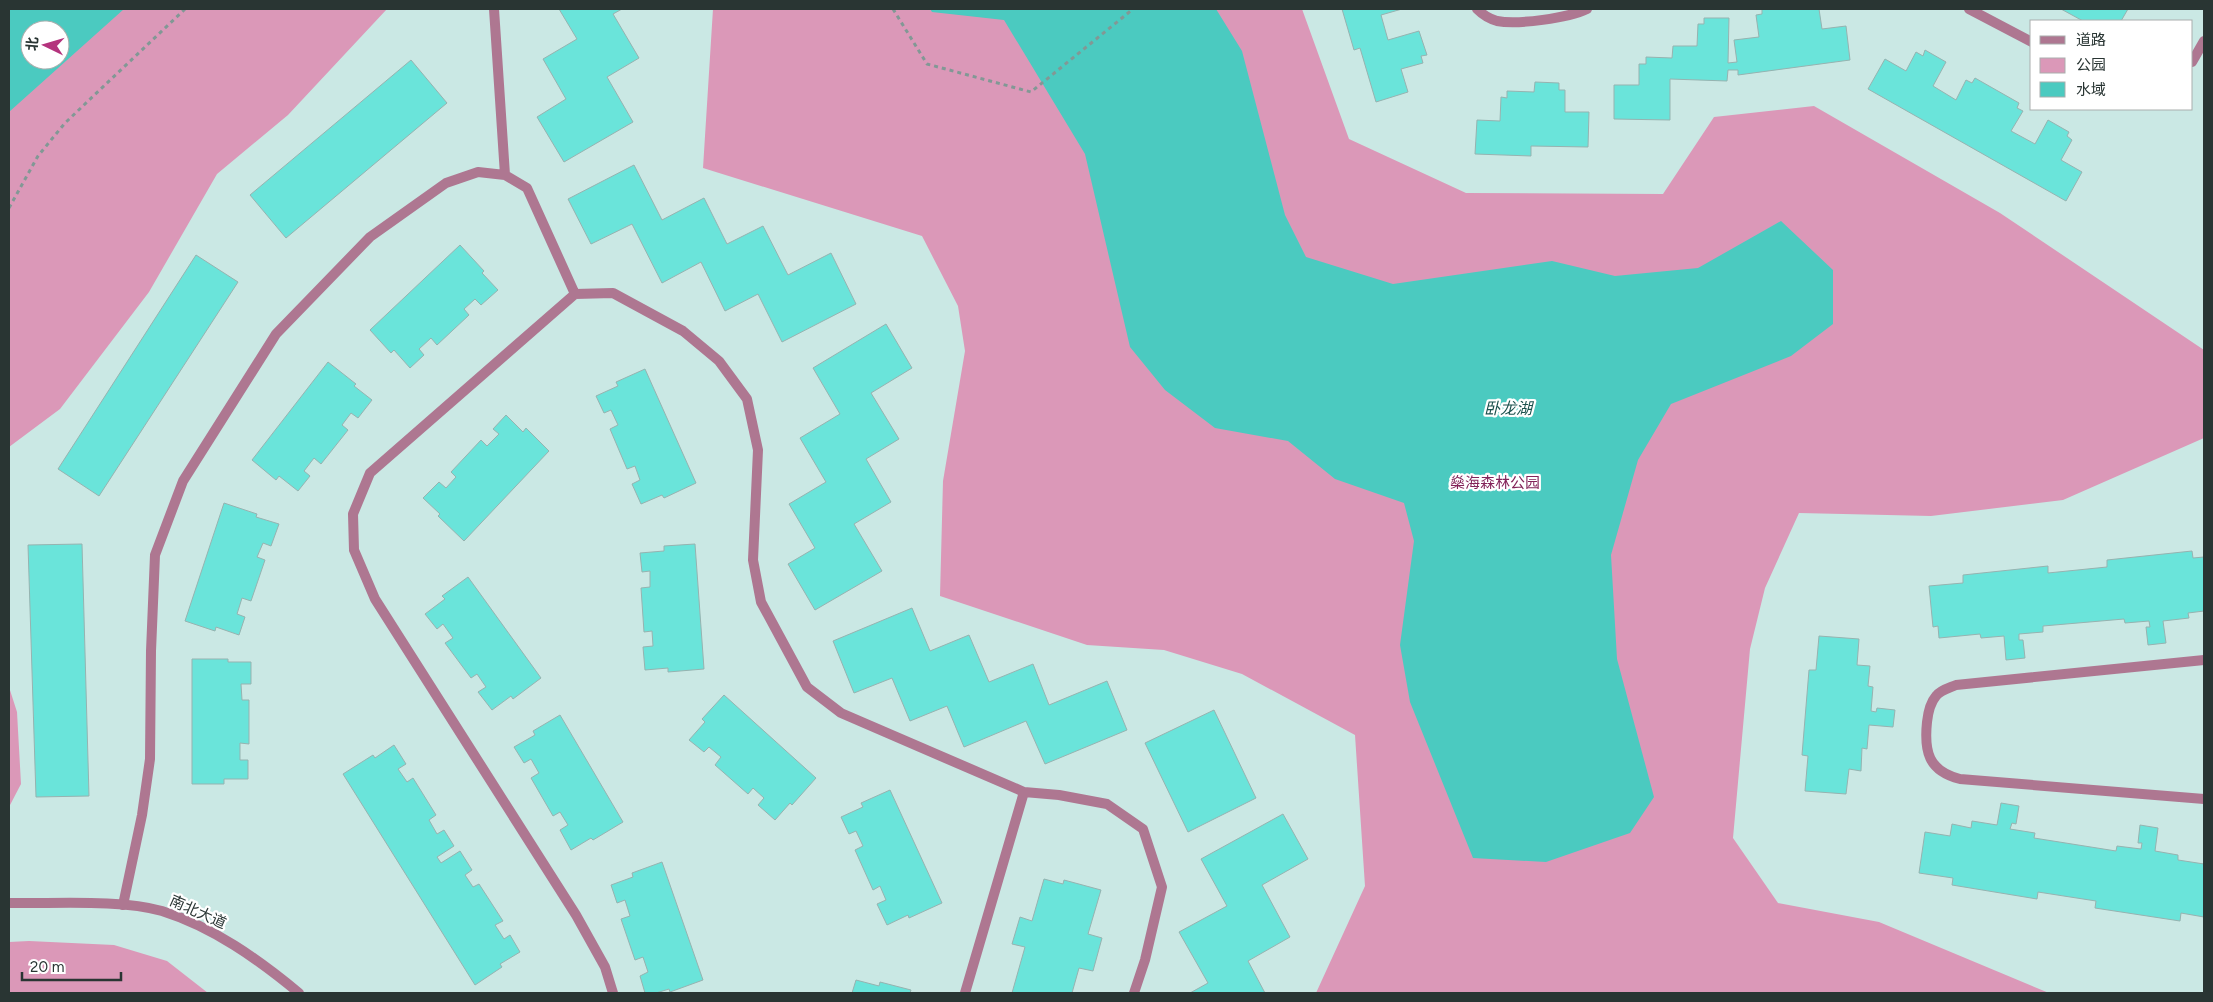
<svg xmlns="http://www.w3.org/2000/svg" width="2213" height="1002" font-family="Figtree,'Noto Sans SC',sans-serif">
<style>
.green{fill:#db98b8;fill-rule:evenodd}
.water{fill:#4bcac0;fill-rule:evenodd}
.building{fill:#6ae4da;stroke:#96b3b0}
.lines{fill:none;stroke-linecap:round;stroke-linejoin:round}
.path{stroke:#829895;stroke-width:3;stroke-dasharray:4 4;stroke-linecap:butt}
.service{stroke:#ae7791;stroke-width:10}
.tertiary{stroke:#ae7791;stroke-width:10}
.labels{text-anchor:middle;dominant-baseline:central;stroke-width:4.5;stroke-linejoin:round;paint-order:stroke}
.park-label{font-size:15px;fill:#83245a;stroke:#fff}
.street-label{font-size:15px;fill:#293533;stroke:#fff}
.water-label{font-size:16px;font-style:italic;fill:#1b514d;stroke:#fff}
</style>
<rect width="100%" height="100%" fill="#cae8e4"/>
<path class="green" d="M 9,9 L 387,9 L 288,115 L 217,174 L 149,292 L 60,409 L 9,447 ZM 30,30 L 60,30 L 60,60 L 30,60 Z
M 713,9 L 1302,9 L 1349,139 L 1466,193 L 1663,194 L 1714,117 L 1814,106 L 2000,213 L 2204,350 L 2204,438 L 2063,500 L 1931,516 L 1799,513 L 1765,588 L 1750,649 L 1733,838 L 1778,903 L 1879,922 L 2049,993 L 1316,993 L 1365,886 L 1355,735 L 1242,674 L 1164,650 L 1087,645 L 940,596 L 943,481 L 965,351 L 958,306 L 922,236 L 703,168 Z
M 9,687 L 17,712 L 21,784 L 9,807 Z
M 29,941 L 114,945 L 167,961 L 208,993 L 9,993 L 9,942 Z"/>
<path class="water" d="M 9,9 L 124,9 L 9,112 ZM 30,30 L 60,30 L 60,60 L 30,60 Z
M 930,9 L 1216,9 L 1242,51 L 1285,215 L 1306,257 L 1393,284 L 1552,261 L 1615,276 L 1698,268 L 1781,221 L 1833,270 L 1833,324 L 1791,356 L 1671,404 L 1638,460 L 1611,555 L 1617,659 L 1654,797 L 1630,833 L 1546,862 L 1473,858 L 1410,702 L 1400,645 L 1414,541 L 1404,503 L 1335,479 L 1288,441 L 1215,428 L 1165,390 L 1130,347 L 1085,154 L 1004,20 L 932,12 Z"/>
<path class="building" d="M 559,9 L 622,9 L 613,14 L 639,58 L 607,77 L 633,122 L 564,162 L 537,117 L 566,99 L 543,59 L 577,39 Z
M 1342,9 L 1402,9 L 1381,15 L 1388,40 L 1419,31 L 1427,55 L 1421,56 L 1423,63 L 1401,69 L 1408,92 L 1376,102 L 1360,48 L 1354,50 Z
M 1762,9 L 1819,9 L 1822,29 L 1846,26 L 1850,60 L 1738,75 L 1738,70 L 1728,70 L 1727,81 L 1670,79 L 1670,120 L 1614,119 L 1614,85 L 1639,85 L 1639,64 L 1646,64 L 1646,57 L 1672,58 L 1673,46 L 1697,46 L 1698,24 L 1704,24 L 1704,18 L 1729,18 L 1728,63 L 1737,62 L 1734,40 L 1759,37 L 1756,15 L 1762,14 Z
M 2061,9 L 2128,9 L 2121,21 L 2083,21 Z
M 1925,50 L 1946,62 L 1933,86 L 1956,100 L 1966,80 L 1972,83 L 1975,78 L 2019,103 L 2017,108 L 2023,111 L 2011,131 L 2035,144 L 2048,120 L 2069,132 L 2067,136 L 2072,140 L 2061,160 L 2082,172 L 2066,201 L 1868,89 L 1885,59 L 1906,71 L 1916,52 L 1923,56 Z
M 411,60 L 447,103 L 286,238 L 250,195 Z
M 1535,82 L 1559,83 L 1559,90 L 1565,90 L 1565,112 L 1589,112 L 1588,147 L 1531,146 L 1531,156 L 1475,154 L 1477,120 L 1500,121 L 1501,97 L 1507,98 L 1507,91 L 1534,92 Z
M 634,165 L 662,220 L 704,198 L 727,244 L 763,226 L 788,275 L 831,253 L 856,304 L 782,342 L 758,294 L 725,311 L 701,262 L 662,283 L 632,224 L 591,244 L 568,199 Z
M 460,245 L 484,271 L 482,273 L 498,290 L 481,305 L 475,299 L 464,309 L 469,315 L 437,345 L 431,338 L 419,349 L 424,355 L 410,368 L 394,350 L 391,353 L 370,330 Z
M 196,255 L 238,282 L 99,496 L 58,469 Z
M 886,324 L 912,368 L 871,393 L 899,439 L 866,459 L 891,502 L 854,524 L 882,571 L 815,610 L 788,564 L 815,548 L 789,504 L 826,482 L 800,438 L 840,414 L 813,368 Z
M 328,362 L 356,384 L 354,386 L 372,400 L 358,418 L 351,413 L 342,425 L 348,430 L 321,464 L 314,458 L 304,471 L 310,476 L 298,491 L 279,476 L 276,480 L 252,460 Z
M 645,369 L 696,483 L 664,498 L 662,495 L 641,504 L 632,484 L 640,480 L 635,466 L 627,469 L 610,429 L 618,425 L 611,410 L 604,413 L 596,396 L 618,386 L 616,382 Z
M 506,415 L 523,432 L 526,428 L 549,451 L 464,541 L 438,516 L 440,514 L 423,498 L 439,482 L 446,488 L 456,477 L 451,472 L 481,440 L 487,446 L 499,434 L 493,429 Z
M 224,503 L 257,514 L 256,517 L 279,524 L 271,546 L 263,543 L 257,557 L 265,560 L 251,601 L 242,598 L 237,614 L 245,617 L 239,635 L 216,627 L 215,631 L 185,621 Z
M 82,544 L 89,796 L 36,797 L 28,545 Z
M 695,544 L 704,669 L 668,672 L 668,668 L 645,670 L 643,647 L 653,646 L 652,631 L 644,632 L 641,588 L 650,587 L 650,571 L 642,572 L 640,553 L 664,551 L 664,546 Z
M 2192,551 L 2193,558 L 2204,557 L 2204,611 L 2188,613 L 2189,618 L 2163,621 L 2166,643 L 2148,645 L 2146,627 L 2150,627 L 2149,621 L 2125,623 L 2124,619 L 2043,626 L 2043,632 L 2019,634 L 2019,640 L 2023,640 L 2025,658 L 2006,660 L 2004,636 L 1981,638 L 1980,634 L 1939,638 L 1938,626 L 1933,627 L 1929,586 L 1963,583 L 1963,575 L 2048,566 L 2048,573 L 2107,567 L 2107,560 Z
M 468,577 L 541,678 L 513,699 L 511,696 L 492,710 L 478,692 L 486,687 L 477,674 L 471,678 L 445,643 L 453,638 L 443,624 L 437,629 L 425,614 L 445,599 L 442,596 Z
M 912,608 L 930,651 L 969,635 L 989,682 L 1033,664 L 1049,705 L 1107,681 L 1127,730 L 1045,764 L 1026,721 L 964,747 L 947,706 L 910,721 L 892,678 L 854,693 L 833,641 Z
M 1819,636 L 1859,639 L 1857,665 L 1870,666 L 1868,686 L 1873,687 L 1871,711 L 1876,712 L 1877,708 L 1895,710 L 1893,727 L 1869,725 L 1867,749 L 1862,748 L 1861,771 L 1849,769 L 1846,794 L 1805,791 L 1808,756 L 1802,755 L 1809,670 L 1816,670 Z
M 192,659 L 228,659 L 228,662 L 251,662 L 251,684 L 241,684 L 242,700 L 249,700 L 249,744 L 240,743 L 240,760 L 248,760 L 248,779 L 224,779 L 224,784 L 192,784 Z
M 724,695 L 816,778 L 792,805 L 790,803 L 775,820 L 758,805 L 764,798 L 753,788 L 748,794 L 715,765 L 721,757 L 709,747 L 704,752 L 689,740 L 705,722 L 702,719 Z
M 1214,710 L 1256,798 L 1188,832 L 1145,743 Z
M 560,715 L 623,822 L 593,840 L 591,838 L 571,850 L 560,830 L 568,825 L 560,812 L 553,816 L 531,778 L 539,773 L 531,759 L 524,763 L 514,747 L 535,735 L 533,731 Z
M 394,745 L 406,764 L 398,769 L 407,782 L 413,778 L 436,815 L 429,820 L 437,834 L 444,830 L 454,846 L 437,857 L 441,863 L 460,851 L 472,870 L 465,875 L 473,887 L 479,884 L 503,921 L 495,925 L 504,939 L 510,935 L 520,952 L 500,964 L 502,967 L 475,985 L 343,774 L 373,755 L 375,758 Z
M 890,790 L 942,903 L 909,918 L 908,915 L 887,925 L 877,904 L 886,900 L 880,886 L 873,890 L 855,850 L 863,846 L 856,831 L 849,834 L 841,817 L 863,807 L 861,803 Z
M 2001,803 L 2019,806 L 2016,824 L 2012,823 L 2010,829 L 2035,833 L 2034,838 L 2116,851 L 2117,846 L 2141,849 L 2142,843 L 2138,843 L 2140,825 L 2158,828 L 2155,851 L 2178,855 L 2178,860 L 2204,864 L 2204,917 L 2181,913 L 2180,921 L 2095,908 L 2096,901 L 2038,892 L 2037,899 L 1952,885 L 1953,878 L 1919,873 L 1925,832 L 1950,836 L 1952,824 L 1971,828 L 1972,821 L 1997,825 Z
M 1283,814 L 1308,859 L 1262,885 L 1290,937 L 1248,961 L 1265,993 L 1190,993 L 1208,983 L 1179,932 L 1227,906 L 1201,859 Z
M 662,862 L 703,980 L 670,992 L 669,989 L 656,993 L 645,993 L 640,976 L 648,972 L 643,957 L 635,960 L 621,919 L 630,916 L 625,900 L 617,903 L 611,885 L 633,877 L 632,873 Z
M 1044,879 L 1063,884 L 1064,880 L 1101,890 L 1088,934 L 1102,938 L 1093,971 L 1079,968 L 1072,993 L 1012,993 L 1025,947 L 1012,944 L 1020,917 L 1032,921 Z
M 856,980 L 879,986 L 880,982 L 911,990 L 910,993 L 852,993 Z"/>
<g class="lines">
<path class="path" d="M 893,9 L 927,64 L 1031,92 L 1133,9
M 9,208 L 38,156 L 65,123 L 185,9"/>
<path class="service" d="M 494,9 L 505,175
M 1477,9 C 1482,14 1490,19 1497,21 C 1518,25 1568,18 1587,9
M 1969,9 L 2032,42
M 2192,62 L 2204,41
M 2204,660 L 1956,685 C 1949,688 1940,690 1936,696 C 1930,703 1928,713 1927,722 C 1924,751 1928,771 1960,779 L 2204,799
M 123,905 L 142,815 L 150,759 L 151,651 L 155,555 L 183,481 L 276,334 L 370,237 L 446,183 L 478,172 L 505,175 L 527,188 L 575,294
M 613,993 L 605,967 L 576,915 L 375,599 L 354,550 L 353,514 L 370,473 L 575,294 L 613,293 L 683,331 L 719,361 L 747,399 L 758,450 L 753,560 L 761,602 L 807,687 L 841,713 L 1024,792 L 1059,795 L 1107,804 L 1143,829 L 1162,887 L 1145,960 L 1134,993
M 965,993 L 1024,792"/>
<path class="tertiary" d="M 9,903 C 53,904 120,899 162,911 C 213,927 258,959 299,993"/>
</g>
<g class="labels">
<g class="park-label">
<text x="1495" y="483">燊海森林公园</text>
</g>
<g class="street-label">
<text transform="translate(198 912) rotate(24)">南北大道</text>
</g>
<g class="water-label">
<text x="1508" y="408">卧龙湖</text>
</g>
</g>
<rect width="2213" height="1002" fill="none" stroke="#293533" stroke-width="20"/>
<rect x="2030" y="20" width="162" height="90" fill="#ffffff" stroke="#a9aead"/>
<rect x="2040" y="36" width="25" height="8" fill="#ae7791" stroke="#a9aead"/>
<text x="2076" y="45" font-size="15" fill="#293533">道路</text>
<rect x="2040" y="58" width="25" height="15" fill="#db98b8" stroke="#a9aead"/>
<text x="2076" y="70" font-size="15" fill="#293533">公园</text>
<rect x="2040" y="82" width="25" height="15" fill="#4bcac0" stroke="#a9aead"/>
<text x="2076" y="95" font-size="15" fill="#293533">水域</text>
<g transform="translate(45 45) rotate(275)"><circle r="24" fill="#ffffff" stroke="#a9aead"/>
<path d="M0-4L9 19L0 12L-9 19Z" fill="#b4337d"/>
<text y="-8" font-size="14" font-weight="bold" text-anchor="middle" fill="#293533">北</text>
</g>
<path d="M22 972v8h99v-8" fill="none" stroke="#293533" stroke-width="2.5"/>
<text x="30" y="972" font-size="15" fill="#293533" stroke="#ffffff" stroke-width="4" paint-order="stroke">20 m</text>
</svg>
